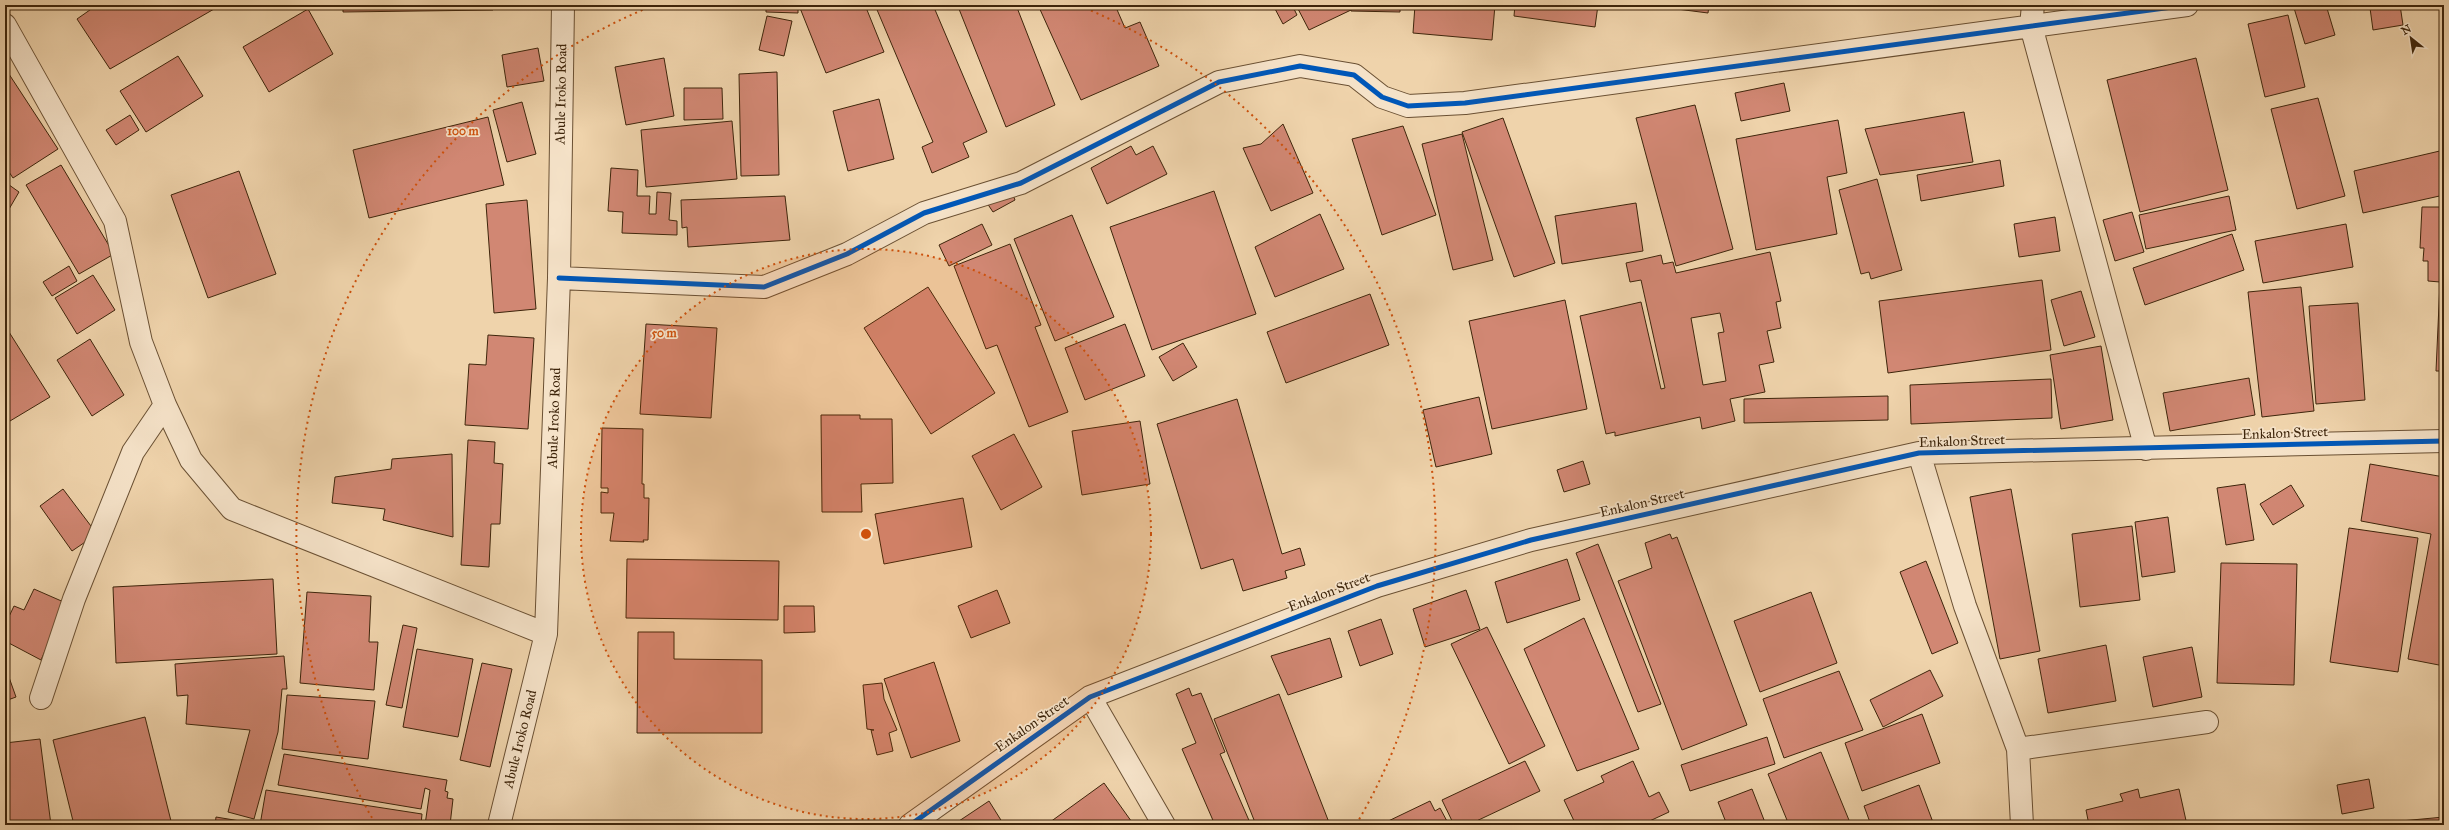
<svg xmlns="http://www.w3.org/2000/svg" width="2449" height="830" font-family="'IM FELL Great Primer',serif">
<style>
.building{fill:#d18773;stroke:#3e250b;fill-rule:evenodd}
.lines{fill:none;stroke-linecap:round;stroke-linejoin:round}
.minor-casing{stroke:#6a5033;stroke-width:24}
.minor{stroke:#f5e2c8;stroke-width:22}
.cycleway-casing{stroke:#f5e2c8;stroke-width:8}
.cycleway{stroke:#0057b8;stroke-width:5}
.ring{fill:none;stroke:#ce510c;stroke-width:2;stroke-dasharray:2 4}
.labels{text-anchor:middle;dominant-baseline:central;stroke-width:3.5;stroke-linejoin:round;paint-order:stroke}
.street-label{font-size:14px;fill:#3e250b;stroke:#f5e2c8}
.centre{fill:#ce510c;stroke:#f5e2c8;stroke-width:2}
.ring-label{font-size:12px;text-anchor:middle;font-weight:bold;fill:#ce510c;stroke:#f5e2c8;stroke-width:3.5;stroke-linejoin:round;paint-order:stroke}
</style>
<rect width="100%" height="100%" fill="#efd3ab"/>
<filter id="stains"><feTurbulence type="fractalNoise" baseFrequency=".005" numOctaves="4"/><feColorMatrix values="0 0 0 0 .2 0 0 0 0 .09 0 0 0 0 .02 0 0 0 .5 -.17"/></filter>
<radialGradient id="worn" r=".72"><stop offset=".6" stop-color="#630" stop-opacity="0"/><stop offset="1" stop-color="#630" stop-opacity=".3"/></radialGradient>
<path class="building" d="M 97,5 L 221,5 L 110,69 L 77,19 Z
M 343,5 L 493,5 L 493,10 L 343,12 Z
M 766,5 L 798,5 L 798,13 L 766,12 Z
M 804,5 L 865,5 L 884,52 L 826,73 L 800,8 Z
M 875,5 L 933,5 L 987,132 L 963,143 L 969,157 L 932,173 L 922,147 L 933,142 Z
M 970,5 L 1016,5 L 1055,105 L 1006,127 L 959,9 Z
M 1038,5 L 1115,5 L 1125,28 L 1140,22 L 1159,66 L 1081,100 Z
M 1273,5 L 1292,5 L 1297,15 L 1283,24 Z
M 1296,5 L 1348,5 L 1351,10 L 1309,30 Z
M 1351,5 L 1400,5 L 1400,12 L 1351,11 Z
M 1415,5 L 1495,5 L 1492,40 L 1413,33 Z
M 1515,5 L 1598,5 L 1595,27 L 1514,16 Z
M 1646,5 L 1709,5 L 1708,13 Z
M 2302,5 L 2326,5 L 2335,35 L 2305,44 L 2294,8 Z
M 2390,5 L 2400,5 L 2403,25 L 2373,30 L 2370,8 Z
M 308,9 L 333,54 L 269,92 L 243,47 Z
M 2288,15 L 2305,87 L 2265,97 L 2248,24 Z
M 767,16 L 792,21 L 784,56 L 759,50 Z
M 538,48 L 544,81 L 507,87 L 502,55 Z
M 178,56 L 203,96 L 146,132 L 120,91 Z
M 664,58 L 674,116 L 626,125 L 615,67 Z
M 2196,58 L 2228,190 L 2140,212 L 2107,80 Z
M 5,68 L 58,149 L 13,178 L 5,166 Z
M 777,72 L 779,175 L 741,176 L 739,74 Z
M 1784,83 L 1790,111 L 1741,121 L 1735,93 Z
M 684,88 L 722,88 L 723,119 L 684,120 Z
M 2318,98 L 2345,196 L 2297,209 L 2271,109 Z
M 879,99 L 894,159 L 848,171 L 833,111 Z
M 522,102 L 536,154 L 507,162 L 493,110 Z
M 1695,105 L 1733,249 L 1676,266 L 1636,118 Z
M 1964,112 L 1973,162 L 1880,175 L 1865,129 Z
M 130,115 L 139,130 L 116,145 L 106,130 Z
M 488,117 L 504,185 L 369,218 L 353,150 Z
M 1503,118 L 1555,263 L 1514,277 L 1462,132 Z
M 1838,120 L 1847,173 L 1827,177 L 1837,234 L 1756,250 L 1736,139 Z
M 732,121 L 737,179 L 646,187 L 641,130 Z
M 1283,124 L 1313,193 L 1271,211 L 1243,148 L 1261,144 Z
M 1403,126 L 1436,215 L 1382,235 L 1352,139 Z
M 1462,134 L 1493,260 L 1453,270 L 1422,144 Z
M 1131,146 L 1136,155 L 1153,146 L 1167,174 L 1107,204 L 1091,168 Z
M 2444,150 L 2444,195 L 2363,213 L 2354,171 Z
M 2000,160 L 2004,186 L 1921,201 L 1917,175 Z
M 61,165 L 114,254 L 79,274 L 26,185 Z
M 611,168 L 638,170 L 637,196 L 650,196 L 649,214 L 656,214 L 657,192 L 671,193 L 669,220 L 677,221 L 677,235 L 622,233 L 623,212 L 608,211 Z
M 239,171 L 276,274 L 208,298 L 171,195 Z
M 1877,179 L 1902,270 L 1871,279 L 1869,272 L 1861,274 L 1839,190 Z
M 5,182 L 19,192 L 5,216 Z
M 1011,190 L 1015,200 L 993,212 L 987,203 Z
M 1214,191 L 1256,314 L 1152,350 L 1110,227 Z
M 785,196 L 790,240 L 688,247 L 687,227 L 682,228 L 681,200 Z
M 2229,196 L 2236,230 L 2146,249 L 2139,215 Z
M 527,200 L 536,309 L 494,313 L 486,204 Z
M 1636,203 L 1643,251 L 1562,264 L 1555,216 Z
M 2422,207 L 2444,207 L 2444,371 L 2436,371 L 2440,282 L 2428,281 L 2428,261 L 2423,261 L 2424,248 L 2420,248 Z
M 2132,212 L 2144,252 L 2115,261 L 2103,220 Z
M 1320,214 L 1344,269 L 1275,297 L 1255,247 Z
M 1072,215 L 1114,317 L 1055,341 L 1014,239 Z
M 2055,217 L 2060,251 L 2019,257 L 2014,224 Z
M 982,224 L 992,245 L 949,266 L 939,245 Z
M 2346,224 L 2353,267 L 2263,283 L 2255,241 Z
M 2232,234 L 2244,270 L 2145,305 L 2133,268 Z
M 1010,244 L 1041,325 L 1035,327 L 1068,412 L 1029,427 L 997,345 L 986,349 L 954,266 Z
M 1770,252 L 1781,301 L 1776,302 L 1781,328 L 1767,331 L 1774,362 L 1759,365 L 1765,392 L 1730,399 L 1735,421 L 1702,429 L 1700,417 L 1615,436 L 1615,432 L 1606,434 L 1580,316 L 1641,302 L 1661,389 L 1665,388 L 1641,280 L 1630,282 L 1626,263 L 1661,255 L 1663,264 L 1673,262 L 1676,273 ZM 1720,313 L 1724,332 L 1718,333 L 1726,381 L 1703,385 L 1691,318 Z
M 69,266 L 77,281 L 52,296 L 43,282 Z
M 93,275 L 115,310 L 77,334 L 55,298 Z
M 2042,280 L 2051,350 L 1888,373 L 1879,301 Z
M 928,287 L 995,393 L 931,434 L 864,328 Z
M 2301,287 L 2314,411 L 2262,417 L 2248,292 Z
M 2081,291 L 2095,337 L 2064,346 L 2051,300 Z
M 1370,294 L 1389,345 L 1286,383 L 1267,332 Z
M 1565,300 L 1587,409 L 1492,429 L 1469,321 Z
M 2358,303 L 2365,400 L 2316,404 L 2309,306 Z
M 646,324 L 717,328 L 711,418 L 640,414 Z
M 1125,324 L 1145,376 L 1085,400 L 1065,348 Z
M 9,332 L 50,397 L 5,424 L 5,335 Z
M 488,335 L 534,338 L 528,429 L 465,425 L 469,364 L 486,365 Z
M 90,339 L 124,395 L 92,416 L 57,360 Z
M 1183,343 L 1197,367 L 1173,381 L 1159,357 Z
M 2101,346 L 2113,420 L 2061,429 L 2050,355 Z
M 2249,378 L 2255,415 L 2170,431 L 2163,393 Z
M 2051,379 L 2052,418 L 1911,424 L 1910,385 Z
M 1888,396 L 1888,420 L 1744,423 L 1744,399 Z
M 1479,397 L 1492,454 L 1436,467 L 1423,410 Z
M 1237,399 L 1282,554 L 1300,548 L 1305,565 L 1285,571 L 1287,578 L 1243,591 L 1233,559 L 1201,569 L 1157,424 Z
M 821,415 L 860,415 L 860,419 L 892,419 L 893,483 L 861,484 L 862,512 L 822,512 Z
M 1140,421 L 1150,484 L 1082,495 L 1072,431 Z
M 602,428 L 643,429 L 642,484 L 644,484 L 644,498 L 649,498 L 648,540 L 643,540 L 644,542 L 610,541 L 614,513 L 601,513 L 601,492 L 608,493 L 608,488 L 601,488 Z
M 1014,434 L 1042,487 L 1001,510 L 972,456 Z
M 468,440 L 495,442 L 494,463 L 503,464 L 500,524 L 491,524 L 489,567 L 461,565 Z
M 452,454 L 453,537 L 383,520 L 385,509 L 332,503 L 335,477 L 391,469 L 392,459 Z
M 1583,461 L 1590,484 L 1564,492 L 1557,470 Z
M 2370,464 L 2444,477 L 2444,666 L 2408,659 L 2431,534 L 2361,521 Z
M 2245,484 L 2254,540 L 2226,545 L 2217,488 Z
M 2291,485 L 2304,506 L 2273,525 L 2260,504 Z
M 63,489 L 97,534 L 72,551 L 40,506 Z
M 2011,489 L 2040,651 L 2000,659 L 1970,497 Z
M 963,498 L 972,547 L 884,564 L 875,514 Z
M 2168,517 L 2175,572 L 2142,577 L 2135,522 Z
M 2132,526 L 2140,600 L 2080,607 L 2072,534 Z
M 2349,528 L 2418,538 L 2398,672 L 2330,662 Z
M 1670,534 L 1672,539 L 1677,537 L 1747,725 L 1682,750 L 1618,581 L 1652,568 L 1645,543 Z
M 1598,544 L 1661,704 L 1638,712 L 1576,553 Z
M 627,559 L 779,561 L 778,620 L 626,618 Z
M 1567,559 L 1580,600 L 1507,623 L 1495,582 Z
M 1926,561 L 1958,643 L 1932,654 L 1900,572 Z
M 2221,563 L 2297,564 L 2294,685 L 2217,683 Z
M 273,579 L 277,654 L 116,663 L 113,587 Z
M 34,589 L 66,603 L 41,660 L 5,641 L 5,625 L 14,606 L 24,610 Z
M 997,590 L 1010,623 L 971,638 L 958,606 Z
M 1466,590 L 1480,629 L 1425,647 L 1413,609 Z
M 307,592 L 371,596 L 369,642 L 378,642 L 374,690 L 300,683 Z
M 1811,592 L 1837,663 L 1760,692 L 1734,621 Z
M 784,606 L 814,606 L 815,632 L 784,633 Z
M 1584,618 L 1639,749 L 1577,771 L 1524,649 Z
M 1381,619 L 1393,654 L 1360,666 L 1348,631 Z
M 403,625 L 417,628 L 402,708 L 386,705 Z
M 1487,627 L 1545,746 L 1509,764 L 1451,644 Z
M 638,632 L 674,632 L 674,659 L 762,660 L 762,733 L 637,733 Z
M 1330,638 L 1342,677 L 1288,695 L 1271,656 Z
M 2106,645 L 2116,701 L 2048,713 L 2038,659 Z
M 2192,647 L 2202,697 L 2153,707 L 2143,657 Z
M 417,649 L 473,659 L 458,737 L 403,727 Z
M 284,656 L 287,689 L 282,689 L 278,732 L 254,819 L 228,812 L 250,730 L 186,724 L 188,695 L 177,696 L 175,664 Z
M 934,662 L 960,741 L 911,758 L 884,679 Z
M 482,663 L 512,669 L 490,767 L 460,760 Z
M 5,666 L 16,697 L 5,701 Z
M 1930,670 L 1943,696 L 1883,727 L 1870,700 Z
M 1839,671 L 1863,730 L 1784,758 L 1763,699 Z
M 882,683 L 884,699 L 897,730 L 889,733 L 893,751 L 877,755 L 871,730 L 874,730 L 867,729 L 863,685 Z
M 1189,688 L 1192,696 L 1201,693 L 1225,752 L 1220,754 L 1251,825 L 1215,825 L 1182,749 L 1196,743 L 1176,694 Z
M 1279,694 L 1330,825 L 1256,825 L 1214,719 Z
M 287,695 L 375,701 L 368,759 L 282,749 Z
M 1922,714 L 1940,763 L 1862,791 L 1845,743 Z
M 145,717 L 172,825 L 74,825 L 53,740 Z
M 1767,737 L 1775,764 L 1690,791 L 1681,765 Z
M 40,739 L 51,825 L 5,825 L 5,743 Z
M 1821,752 L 1851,825 L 1789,825 L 1768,774 Z
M 284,754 L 447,780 L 445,791 L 448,792 L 447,798 L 453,799 L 450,825 L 425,825 L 430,790 L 425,788 L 421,809 L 278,785 Z
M 1525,761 L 1540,791 L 1468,825 L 1454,825 L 1442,800 Z
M 1633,761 L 1649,797 L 1659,792 L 1669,812 L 1641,825 L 1576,825 L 1564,800 L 1604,782 L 1601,776 Z
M 2369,779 L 2374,808 L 2342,814 L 2337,785 Z
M 1104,783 L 1134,825 L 1046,825 Z
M 1919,785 L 1934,825 L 1871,825 L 1864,806 Z
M 1752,789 L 1766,825 L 1727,825 L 1718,802 Z
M 2138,789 L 2140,798 L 2179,789 L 2187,825 L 2089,825 L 2086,810 L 2123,801 L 2120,794 Z
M 266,790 L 422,814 L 421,825 L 260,825 Z
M 989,801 L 1004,825 L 953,825 Z
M 1430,801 L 1435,811 L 1440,808 L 1449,825 L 1380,825 Z
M 216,817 L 246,822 L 245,825 L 215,825 Z
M 2444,817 L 2444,825 L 2390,825 L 2390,822 Z"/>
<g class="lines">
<g class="minor-casing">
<path id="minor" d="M 2033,5 L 2031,26 L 2146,449
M 5,25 L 115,221 L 141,342 L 165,405 L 191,460 L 232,509 L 546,634
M 559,278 L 764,287 L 847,254 L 924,213 L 1021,183 L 1219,82 L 1300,66 L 1354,75 L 1382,97 L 1408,106 L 1465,103 L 2187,5
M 1919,453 L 1965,606 L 2018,749 L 2022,825
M 1090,697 L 1164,825
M 41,698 L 74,599 L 133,452 L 165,405
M 2018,749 L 2207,722
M 499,825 L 546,634 L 559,278 L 563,5
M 910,825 L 1090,697 L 1377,586 L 1531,540 L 1919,453 L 2444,441"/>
</g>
<use href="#minor" class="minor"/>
<g class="cycleway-casing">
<path id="cycleway" d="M 559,278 L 764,287 L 847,254 L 924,213 L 1021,183 L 1219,82 L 1300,66 L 1354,75 L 1382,97 L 1408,106 L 1465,103 L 2187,5
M 910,825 L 1090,697 L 1377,586 L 1531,540 L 1919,453 L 2444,441"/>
</g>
<use href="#cycleway" class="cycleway"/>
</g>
<circle cx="866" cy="534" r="285" fill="#ce510c" fill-opacity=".12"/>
<g class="ring">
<circle cx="866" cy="534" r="285"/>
<path d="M375 823A570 570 0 0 1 652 6M1080 6A570 570 0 0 1 1357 823"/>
</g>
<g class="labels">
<g class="street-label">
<text transform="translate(561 94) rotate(-89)">Abule Iroko Road</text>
<text transform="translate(554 418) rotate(-88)">Abule Iroko Road</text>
<text transform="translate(2285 433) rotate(-2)">Enkalon Street</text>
<text transform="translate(1962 441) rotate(-2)">Enkalon Street</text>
<text transform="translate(1642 503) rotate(-13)">Enkalon Street</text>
<text transform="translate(1329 592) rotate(-21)">Enkalon Street</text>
<text transform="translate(1032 724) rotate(-35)">Enkalon Street</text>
<text transform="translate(520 739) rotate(-76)">Abule Iroko Road</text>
</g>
</g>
<circle cx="866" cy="534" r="6" class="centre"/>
<g class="ring-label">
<text x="463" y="135">100 m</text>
<text x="664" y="337">50 m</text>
</g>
<rect width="2449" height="830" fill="none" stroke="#efd3ab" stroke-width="20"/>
<rect x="6" y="6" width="2437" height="818" fill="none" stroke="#3e250b" stroke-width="2"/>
<rect x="10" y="10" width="2429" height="810" fill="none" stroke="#3e250b"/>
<g transform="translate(2411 38) rotate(330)" stroke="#f5e2c8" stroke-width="3" paint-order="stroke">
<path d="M0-3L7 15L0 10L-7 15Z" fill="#3e250b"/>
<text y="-6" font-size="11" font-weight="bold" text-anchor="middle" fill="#3e250b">N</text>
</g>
<rect width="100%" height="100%" filter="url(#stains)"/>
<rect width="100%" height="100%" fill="url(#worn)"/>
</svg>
